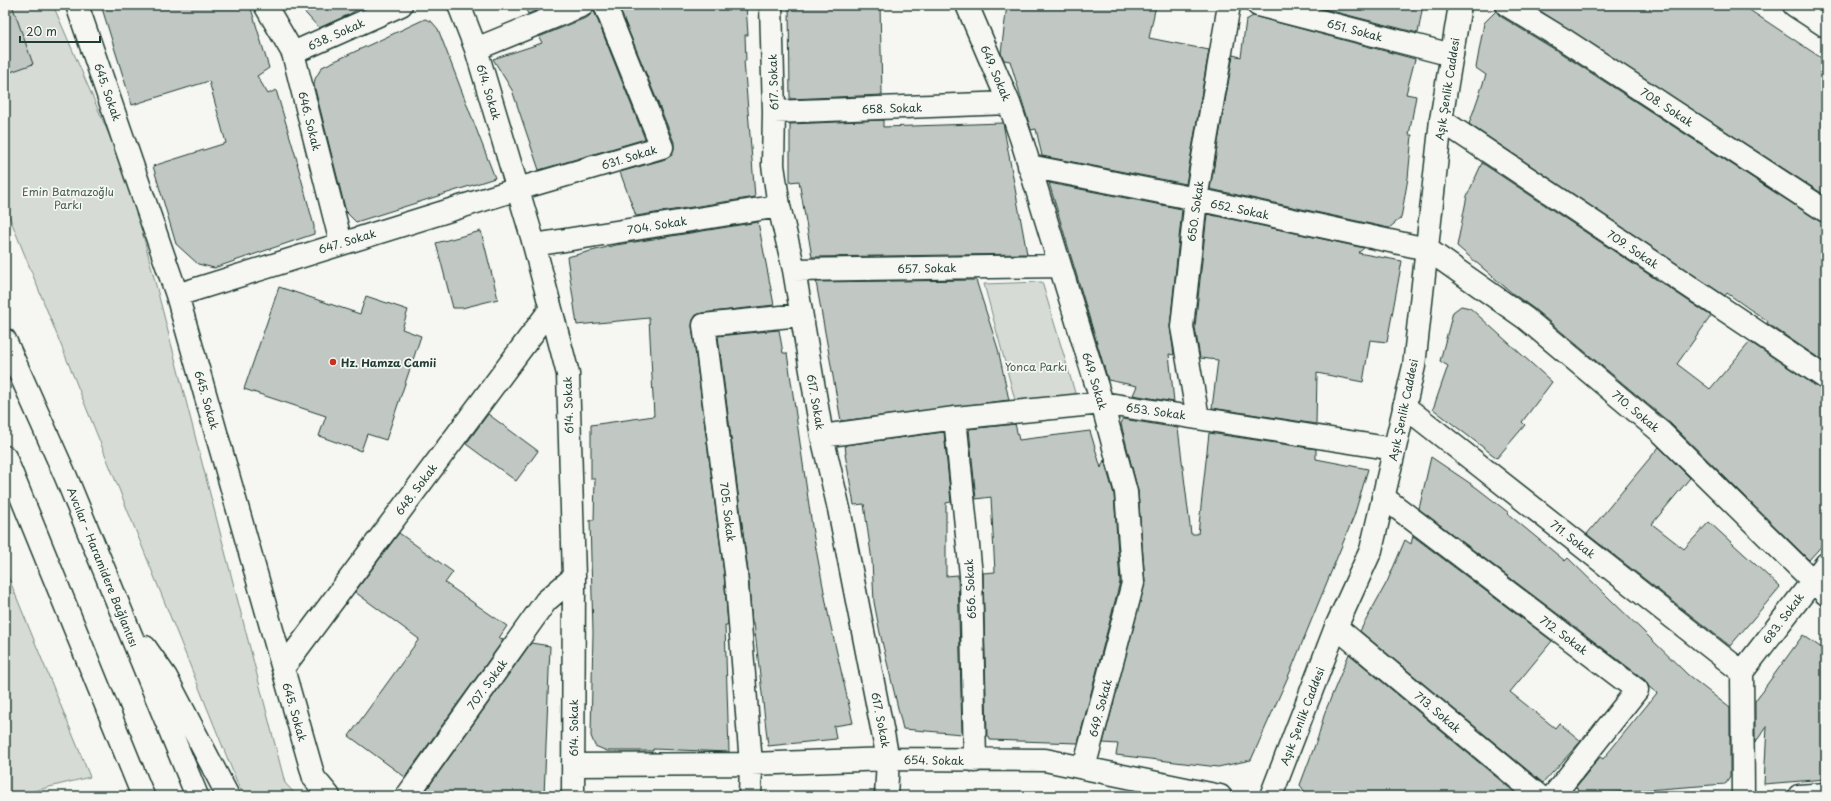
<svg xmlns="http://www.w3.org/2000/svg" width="1831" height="801" font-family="'Playpen Sans',sans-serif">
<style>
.green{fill:#d6dbd6;stroke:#7a8c85}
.building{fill:#c1c8c3;stroke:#1f3d34}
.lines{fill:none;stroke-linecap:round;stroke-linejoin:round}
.street-casing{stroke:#1f3d34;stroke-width:25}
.secondary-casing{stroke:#1f3d34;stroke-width:25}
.highway-casing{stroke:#1f3d34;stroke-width:25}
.street{stroke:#f6f6f2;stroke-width:22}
.secondary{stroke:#f6f6f2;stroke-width:22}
.highway{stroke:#f6f6f2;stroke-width:22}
.poi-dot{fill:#c8321e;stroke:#f6f6f2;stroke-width:1.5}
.labels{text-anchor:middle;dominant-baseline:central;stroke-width:3.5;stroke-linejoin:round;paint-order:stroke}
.street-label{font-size:11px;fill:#1f3d34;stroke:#f6f6f2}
.park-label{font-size:11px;fill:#445d54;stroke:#f6f6f2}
.poi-label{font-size:11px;font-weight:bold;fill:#1f3d34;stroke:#f6f6f2;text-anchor:start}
</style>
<rect width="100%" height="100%" fill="#f6f6f2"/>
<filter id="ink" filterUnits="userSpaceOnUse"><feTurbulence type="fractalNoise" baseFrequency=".025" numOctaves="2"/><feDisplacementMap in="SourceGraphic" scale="8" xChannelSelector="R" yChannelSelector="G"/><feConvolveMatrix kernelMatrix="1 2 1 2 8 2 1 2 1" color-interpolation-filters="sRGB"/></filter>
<g filter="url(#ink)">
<path class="green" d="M 5,5 L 53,5 L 129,181 L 285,783 L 297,796 L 245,796 L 239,787 L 5,206 Z
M 1042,282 L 1076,396 L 1015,400 L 984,284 Z
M 5,569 L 90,777 L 13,796 L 5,796 Z"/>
<path class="building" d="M 5,5 L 12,5 L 33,64 L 5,74 Z
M 101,5 L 250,5 L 269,68 L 257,76 L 268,94 L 276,90 L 298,164 L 297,163 L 314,226 L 314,234 L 214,268 L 198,264 L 176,244 L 153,166 L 226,143 L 209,81 L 132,105 Z
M 298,5 L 364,5 L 350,14 L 319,28 Z
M 524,5 L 550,5 L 528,14 Z
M 618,5 L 746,5 L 748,35 L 745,35 L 746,61 L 744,61 L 755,197 L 636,216 L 620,172 L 666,159 L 672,155 L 674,149 L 674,142 Z
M 789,5 L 880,5 L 882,95 L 790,99 Z
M 1007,5 L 1156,5 L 1149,38 L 1209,50 L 1186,184 L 1042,156 L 1036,129 L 1031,130 L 1010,61 L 1004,60 L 1001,53 Z
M 1308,5 L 1423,5 L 1418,33 Z
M 1531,5 L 1742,5 L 1826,61 L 1826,196 Z
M 594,11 L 645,139 L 539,170 L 512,90 L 493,59 L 542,43 L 539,37 L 588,17 Z
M 1496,11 L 1500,16 L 1559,52 L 1819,221 L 1826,223 L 1826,363 L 1767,323 L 1768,321 L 1748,308 L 1727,293 L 1725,296 L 1469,124 L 1486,75 L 1476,68 L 1484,23 Z
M 1253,16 L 1415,59 L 1406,94 L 1416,96 L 1409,135 L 1412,135 L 1408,178 L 1401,218 L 1389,228 L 1210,189 L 1233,55 L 1241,57 L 1246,20 Z
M 425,19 L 432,22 L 438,29 L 495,178 L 356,222 L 346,212 L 314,85 L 315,79 L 322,67 Z
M 883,120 L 883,127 L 1003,123 L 1027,254 L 812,257 L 799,181 L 790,182 L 790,124 Z
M 1482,163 L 1711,316 L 1677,364 L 1710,389 L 1750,342 L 1819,388 L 1826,390 L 1826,541 L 1809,560 L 1670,423 L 1533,308 L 1512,293 L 1457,246 L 1467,196 Z
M 1049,183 L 1182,209 L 1170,326 L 1174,355 L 1169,354 L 1174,402 L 1133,395 L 1137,386 L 1108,380 Z
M 1207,214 L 1364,248 L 1358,253 L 1402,261 L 1387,342 L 1370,340 L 1363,382 L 1317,373 L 1316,424 L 1212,408 L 1218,360 L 1200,358 L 1195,327 Z
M 758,222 L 774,305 L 702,313 L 696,315 L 693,320 L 692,326 L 724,574 L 728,625 L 725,625 L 729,752 L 653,749 L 653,751 L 607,751 L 595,746 L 591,736 L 593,632 L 590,520 L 594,520 L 595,479 L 591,479 L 591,425 L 654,416 L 649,318 L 577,325 L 567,257 L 616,245 Z
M 481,231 L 498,299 L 462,308 L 453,308 L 436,243 Z
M 976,280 L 998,349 L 1009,400 L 841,421 L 816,282 Z
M 279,287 L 360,314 L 366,296 L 408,310 L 402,329 L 421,336 L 386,440 L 367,434 L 361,451 L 319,436 L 326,416 L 244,389 Z
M 1461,306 L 1470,308 L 1552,382 L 1522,422 L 1525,425 L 1497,458 L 1433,409 L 1448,366 L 1440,361 L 1453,312 Z
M 779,330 L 783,353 L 787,353 L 813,533 L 829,618 L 853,723 L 834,726 L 836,739 L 768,746 L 754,623 L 752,623 L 748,571 L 718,336 Z
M 488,414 L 538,451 L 516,481 L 466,444 Z
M 1123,419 L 1178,428 L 1191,534 L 1198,534 L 1209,433 L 1316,449 L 1316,459 L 1368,469 L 1354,516 L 1291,670 L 1251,760 L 1218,767 L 1116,755 L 1118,744 L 1103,743 L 1145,582 L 1138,491 L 1121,424 Z
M 1015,424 L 1019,440 L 1090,431 L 1101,468 L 1104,460 L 1114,494 L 1120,582 L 1078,743 L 990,740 L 989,736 L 987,736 L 983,573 L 995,572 L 991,497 L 976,499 L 969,429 Z
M 944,432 L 951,502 L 946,503 L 946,576 L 958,575 L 962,734 L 903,729 L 880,633 L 874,602 L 872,561 L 864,504 L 854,505 L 845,454 L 846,454 L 845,445 Z
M 1659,447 L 1690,478 L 1652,524 L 1684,549 L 1709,522 L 1780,587 L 1730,646 L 1587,534 Z
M 1431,457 L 1477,488 L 1509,513 L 1508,514 L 1565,561 L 1568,558 L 1688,675 L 1730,708 L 1730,776 L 1725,784 L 1581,795 L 1576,787 L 1600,757 L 1603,759 L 1657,693 L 1649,687 L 1645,680 L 1419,509 Z
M 399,533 L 453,572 L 445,583 L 507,626 L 499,638 L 504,639 L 405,777 L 349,736 L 419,639 L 355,592 Z
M 1413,536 L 1552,641 L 1510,692 L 1555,728 L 1559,723 L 1581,741 L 1543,783 L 1360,631 L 1387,582 L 1405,540 L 1411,544 Z
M 1803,635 L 1826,651 L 1826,779 L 1764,784 L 1767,726 L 1755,743 L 1755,701 Z
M 531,643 L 550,646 L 544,796 L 431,796 L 425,792 Z
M 1349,654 L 1519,796 L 1308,796 L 1300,785 L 1318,737 L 1325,712 Z"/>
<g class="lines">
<g class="street-casing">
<path id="street" d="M 77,5 L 177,295 L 314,778 L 329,796
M 265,5 L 293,53 L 341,243
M 459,5 L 476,49 L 532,237 L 568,374 L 574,577 L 573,796
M 771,5 L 774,112 L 773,165 L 779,206 L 794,270 L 822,436 L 839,509 L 888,759 L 886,796
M 967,5 L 1009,103 L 1022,141 L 1102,403 L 1126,492 L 1133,583 L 1084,768
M 1258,5 L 1452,55
M 1507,5 L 1566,41 L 1826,211
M 1794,5 L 1826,26
M 476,49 L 583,5
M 293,53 L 401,5
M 774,112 L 1009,103
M 1441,120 L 1826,378
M 1029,166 L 1196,199 L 1427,249 L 1525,318 L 1662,433 L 1826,594
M 534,245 L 779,206
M 794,270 L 1060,266
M 177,295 L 518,189 L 662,147 L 605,5
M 1404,406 L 1742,672
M 955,418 L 971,575 L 975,761
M 1198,418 L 1182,327 L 1196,199 L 1229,5
M 822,436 L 955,418 L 1102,403 L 1394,449
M 1383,497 L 1637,690 L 1553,796
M 1336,627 L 1539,796
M 283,668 L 550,310
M 1742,672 L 1826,564
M 1742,672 L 1743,796
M 573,765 L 751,764 L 888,759 L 1045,760 L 1220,796
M 407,796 L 546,601 L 574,577
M 750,796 L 751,764 L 736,573 L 704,325 L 800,315"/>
</g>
<g class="secondary-casing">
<path id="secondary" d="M 1271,796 L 1336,627 L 1371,550 L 1414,366 L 1441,120 L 1460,5
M 1799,796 L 1826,794"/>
</g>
<g class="highway-casing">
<path id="highway" d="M 5,340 L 66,477 L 197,796
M 5,457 L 143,796
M 145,647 L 166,677 L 228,796"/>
</g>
<use href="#street" class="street"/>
<use href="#secondary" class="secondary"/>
<use href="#highway" class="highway"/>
</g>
</g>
<circle class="poi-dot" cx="333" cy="362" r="4"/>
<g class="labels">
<g class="street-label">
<text transform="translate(1355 30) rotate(15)">651. Sokak</text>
<text transform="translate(336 34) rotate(-24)">638. Sokak</text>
<text transform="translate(996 73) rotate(67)">649. Sokak</text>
<text transform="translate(773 82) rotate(-92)">617. Sokak</text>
<text transform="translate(1447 89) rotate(-81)">Aşık Şenlik Caddesi</text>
<text transform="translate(108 92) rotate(71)">645. Sokak</text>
<text transform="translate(489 92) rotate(73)">614. Sokak</text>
<text transform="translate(1667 107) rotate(33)">708. Sokak</text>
<text transform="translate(892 108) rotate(-2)">658. Sokak</text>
<text transform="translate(310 121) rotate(76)">646. Sokak</text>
<text transform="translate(629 157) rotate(-17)">631. Sokak</text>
<text transform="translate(1240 209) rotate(12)">652. Sokak</text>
<text transform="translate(1195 211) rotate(-82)">650. Sokak</text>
<text transform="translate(657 225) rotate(-9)">704. Sokak</text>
<text transform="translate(347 241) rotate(-17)">647. Sokak</text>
<text transform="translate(1633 249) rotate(34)">709. Sokak</text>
<text transform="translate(927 268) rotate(-1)">657. Sokak</text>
<text transform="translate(1095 381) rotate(73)">649. Sokak</text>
<text transform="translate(207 400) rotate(74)">645. Sokak</text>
<text transform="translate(816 402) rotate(80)">617. Sokak</text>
<text transform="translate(568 405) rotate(-92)">614. Sokak</text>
<text transform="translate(1403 410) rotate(-78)">Aşık Şenlik Caddesi</text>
<text transform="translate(1156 411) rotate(8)">653. Sokak</text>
<text transform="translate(1636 411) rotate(40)">710. Sokak</text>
<text transform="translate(416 489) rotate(-53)">648. Sokak</text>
<text transform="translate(728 512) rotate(83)">705. Sokak</text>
<text transform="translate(1573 539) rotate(38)">711. Sokak</text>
<text transform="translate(103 567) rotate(68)">Avcılar - Haramidere Bağlantısı</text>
<text transform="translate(970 589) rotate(-93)">656. Sokak</text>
<text transform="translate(1783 618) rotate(-53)">683. Sokak</text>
<text transform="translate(1564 635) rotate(37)">712. Sokak</text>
<text transform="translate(487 684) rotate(-54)">707. Sokak</text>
<text transform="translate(1100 708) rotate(-75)">649. Sokak</text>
<text transform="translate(295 712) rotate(74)">645. Sokak</text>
<text transform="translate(1438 712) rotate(40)">713. Sokak</text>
<text transform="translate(1302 716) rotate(-69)">Aşık Şenlik Caddesi</text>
<text transform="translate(881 720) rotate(79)">617. Sokak</text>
<text transform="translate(573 728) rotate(-90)">614. Sokak</text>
<text transform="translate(934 760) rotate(1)">654. Sokak</text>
</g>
<g class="park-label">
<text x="68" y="191">Emin Batmazoğlu<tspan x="68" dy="13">Parkı</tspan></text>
<text x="1036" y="366">Yonca Parkı</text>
</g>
<g class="poi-label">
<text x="341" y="362">Hz. Hamza Camii</text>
</g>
</g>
<rect width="1831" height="801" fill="none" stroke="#f6f6f2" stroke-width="20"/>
<rect x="10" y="10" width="1811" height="781" fill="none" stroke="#1f3d34" stroke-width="1.5" filter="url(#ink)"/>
<path d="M20 36v6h80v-6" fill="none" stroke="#1f3d34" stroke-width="2"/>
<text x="26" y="36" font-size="12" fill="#1f3d34" stroke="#f6f6f2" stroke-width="3" paint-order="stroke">20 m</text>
</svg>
